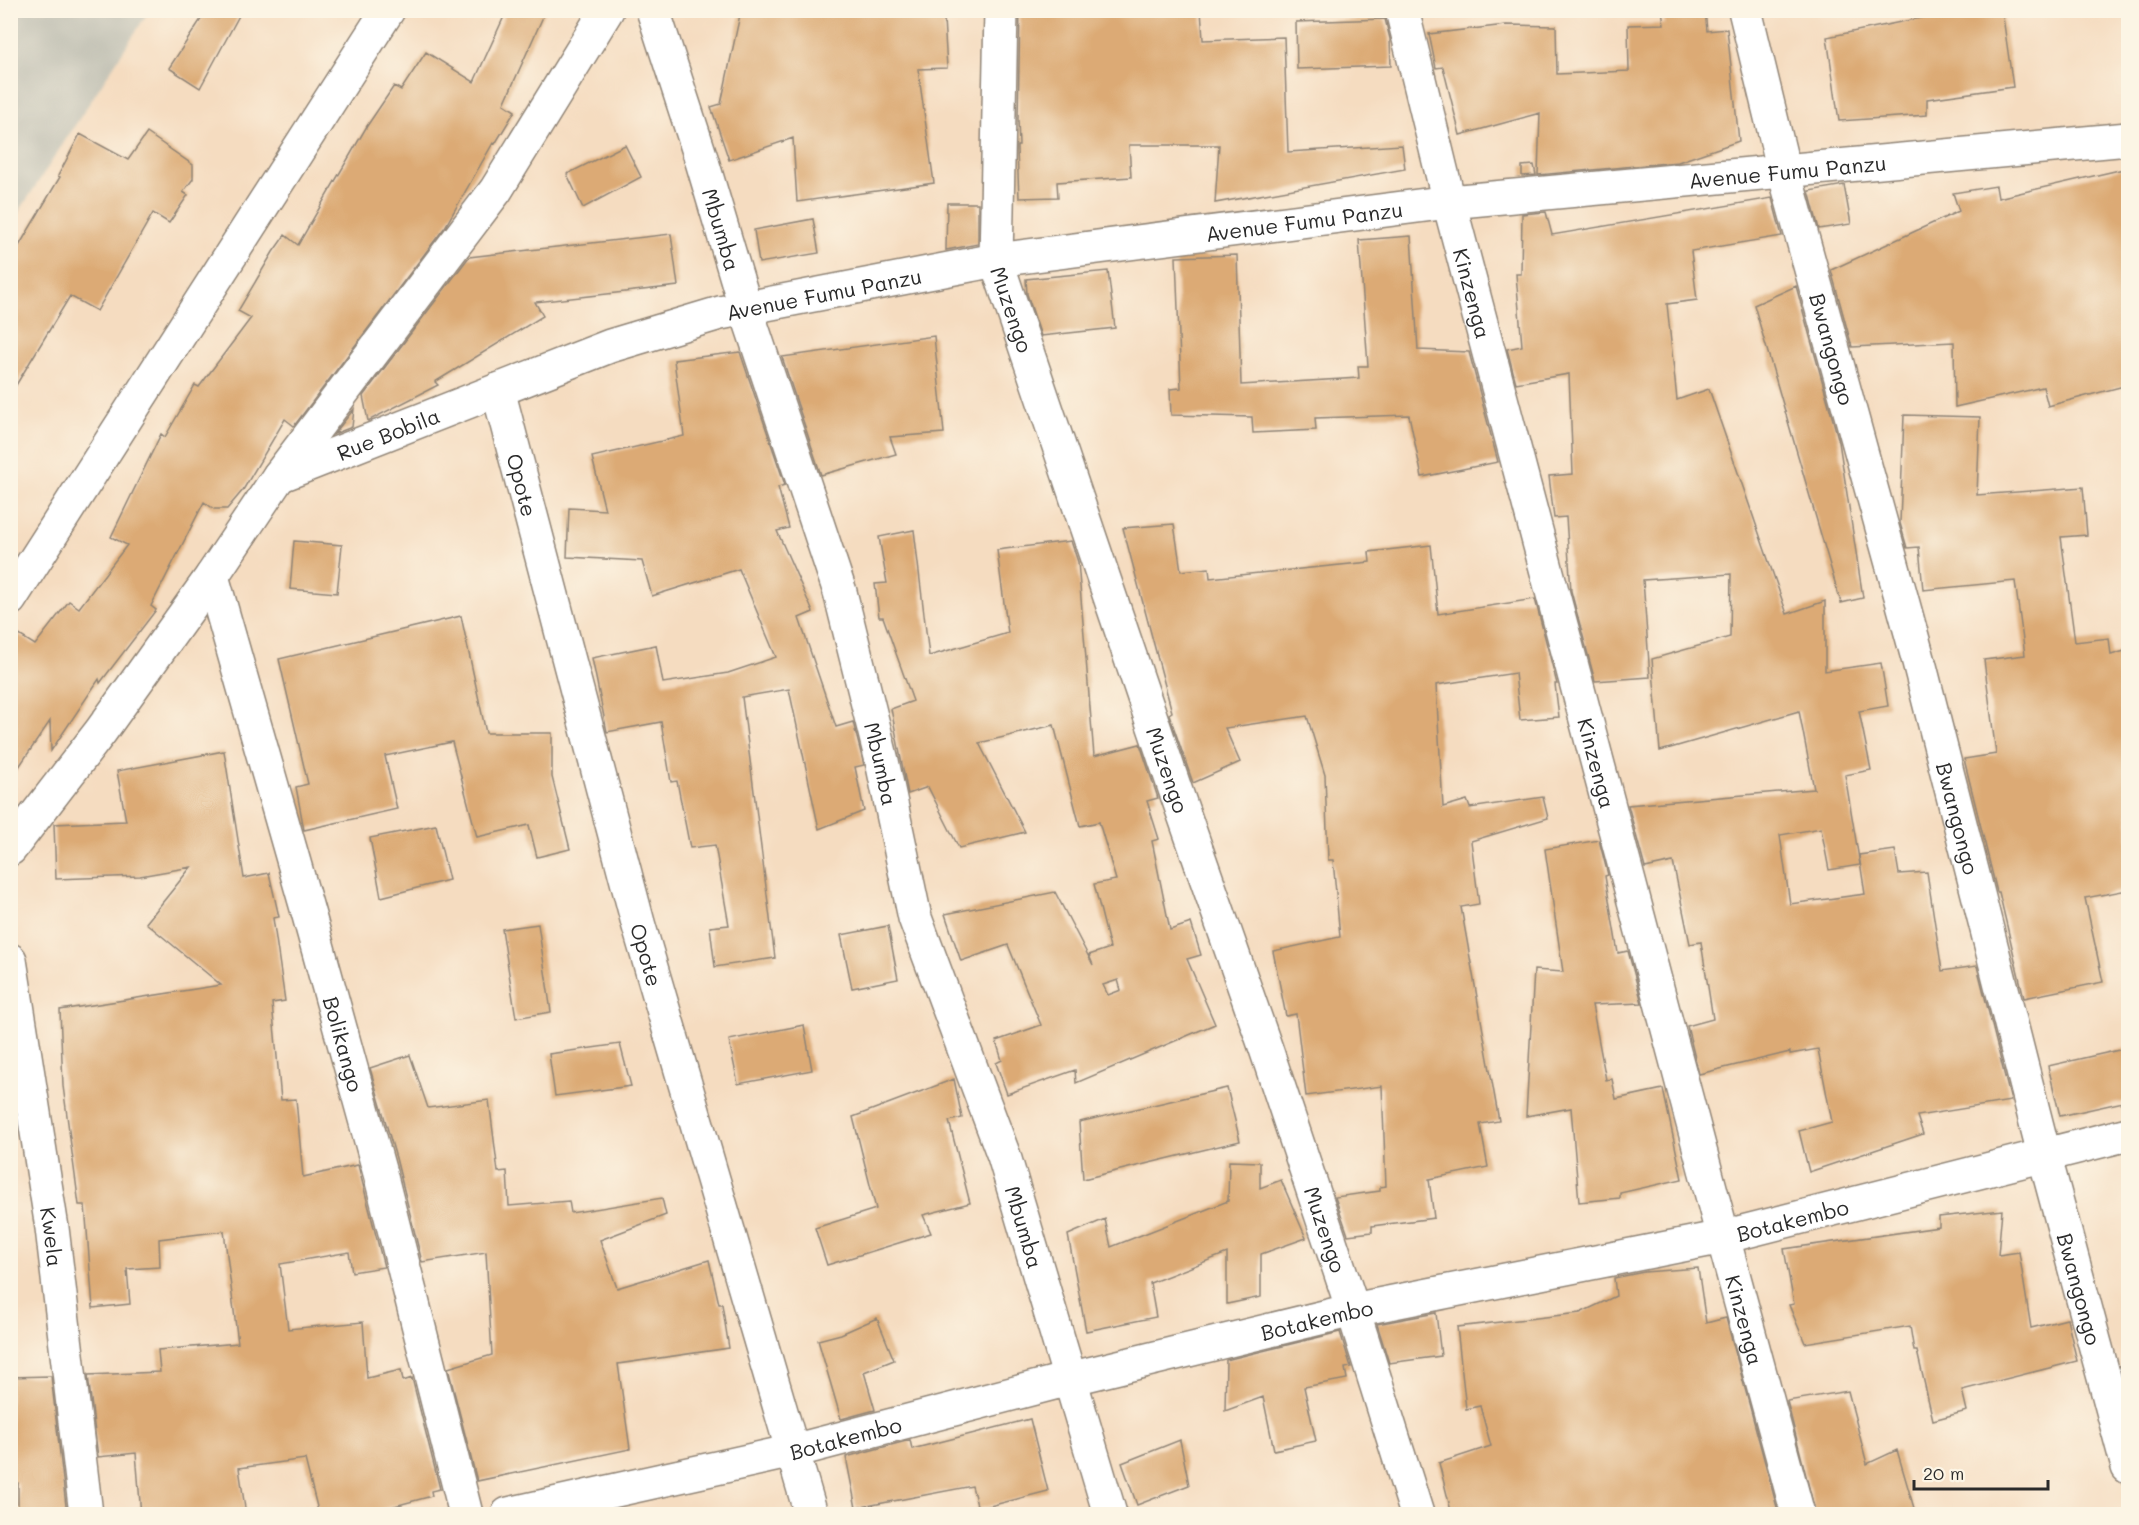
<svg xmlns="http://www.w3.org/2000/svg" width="2139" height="1525" font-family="Mali,sans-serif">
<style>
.industrial{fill:#c6c5b8}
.building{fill:#dcaa75;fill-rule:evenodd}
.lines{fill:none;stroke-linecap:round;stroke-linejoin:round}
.street-casing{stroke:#908476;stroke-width:36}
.street{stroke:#fff;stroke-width:33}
.labels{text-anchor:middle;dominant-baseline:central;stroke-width:4.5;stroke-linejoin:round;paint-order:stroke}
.street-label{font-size:21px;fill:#2b2b2b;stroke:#fcf5e5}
</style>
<rect width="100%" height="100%" fill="#fcf5e5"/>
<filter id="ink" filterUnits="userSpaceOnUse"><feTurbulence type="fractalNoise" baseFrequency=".0167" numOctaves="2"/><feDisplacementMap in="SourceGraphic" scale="12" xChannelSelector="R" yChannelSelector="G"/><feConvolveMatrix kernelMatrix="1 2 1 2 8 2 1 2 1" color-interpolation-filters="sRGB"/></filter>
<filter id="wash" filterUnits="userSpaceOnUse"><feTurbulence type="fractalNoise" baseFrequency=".008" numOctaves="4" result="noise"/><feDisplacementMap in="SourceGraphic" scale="24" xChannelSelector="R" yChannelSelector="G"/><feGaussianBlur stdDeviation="1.35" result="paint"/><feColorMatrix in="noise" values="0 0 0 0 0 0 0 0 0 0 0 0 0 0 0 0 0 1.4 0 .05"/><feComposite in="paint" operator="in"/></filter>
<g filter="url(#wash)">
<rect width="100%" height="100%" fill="#f5dcc0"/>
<path class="industrial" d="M 11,10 L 149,11 L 11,224 L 10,11 Z"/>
<g id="blocks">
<path class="building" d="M 207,10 L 242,10 L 200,88 L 169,68 Z
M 507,10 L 546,10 L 504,104 L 515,111 L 495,144 L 493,143 L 445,227 L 294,426 L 285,419 L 243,490 L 227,509 L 214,509 L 204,502 L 151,606 L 156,610 L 100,683 L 99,679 L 51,751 L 50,721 L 10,780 L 10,629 L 35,645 L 69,601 L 79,608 L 127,545 L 111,537 L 161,434 L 165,437 L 195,385 L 199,387 L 251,318 L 238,311 L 273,252 L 285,235 L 298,245 L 367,126 L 394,86 L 401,90 L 426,52 L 474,82 Z
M 741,10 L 929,10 L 929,20 L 944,19 L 947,68 L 918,69 L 934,183 L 797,202 L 793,138 L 729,160 L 711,107 L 721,104 Z
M 1020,10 L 1201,10 L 1203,40 L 1284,37 L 1288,152 L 1402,145 L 1405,169 L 1215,203 L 1219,145 L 1129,145 L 1131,177 L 1057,182 L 1058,197 L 1019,198 L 1017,150 L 1017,146 L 1019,146 L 1018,119 Z
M 1662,10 L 1705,10 L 1707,31 L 1727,29 L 1739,141 L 1678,162 L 1538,175 L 1540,113 L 1460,135 L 1443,67 L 1436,68 L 1429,34 L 1506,25 L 1556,26 L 1557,74 L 1629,71 L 1628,25 L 1664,24 Z
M 1960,10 L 2002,10 L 2013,87 L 1927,99 L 1927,115 L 1839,121 L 1827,37 Z
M 1385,19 L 1390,39 L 1391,66 L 1297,69 L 1296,22 Z
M 147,133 L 193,165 L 193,179 L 183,192 L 188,195 L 169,223 L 153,213 L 97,311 L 70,296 L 10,395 L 10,261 L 60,177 L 58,176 L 80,134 L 128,160 Z
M 625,145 L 641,177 L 583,208 L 567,174 Z
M 1534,165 L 1536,175 L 1522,176 L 1522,166 Z
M 2128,168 L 2128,385 L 2048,406 L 2043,387 L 1955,407 L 1954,342 L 1852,347 L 1831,270 L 1959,211 L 1953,193 L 1996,186 L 1998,198 Z
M 1844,185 L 1851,224 L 1819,229 L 1809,191 Z
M 1772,198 L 1782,236 L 1691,251 L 1697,300 L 1667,304 L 1677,400 L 1709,389 L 1787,614 L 1825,601 L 1825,671 L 1881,663 L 1888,706 L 1859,711 L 1871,770 L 1845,775 L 1860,865 L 1829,870 L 1821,828 L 1780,835 L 1790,904 L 1865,894 L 1859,855 L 1895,850 L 1899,874 L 1927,872 L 1942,971 L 1977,966 L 2011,1101 L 1917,1116 L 1923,1134 L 1809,1172 L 1799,1131 L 1832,1122 L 1818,1049 L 1790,1054 L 1790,1052 L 1699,1074 L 1687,1026 L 1713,1019 L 1701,942 L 1690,944 L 1673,862 L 1645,868 L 1628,805 L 1814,789 L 1799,711 L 1660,751 L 1652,659 L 1730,637 L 1731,574 L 1643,580 L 1650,677 L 1595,681 L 1571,591 L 1566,517 L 1554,518 L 1549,476 L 1573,474 L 1569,374 L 1516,383 L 1507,349 L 1522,346 L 1516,274 L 1521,274 L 1522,214 L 1546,212 L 1552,235 Z
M 947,203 L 978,203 L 978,244 L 946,250 Z
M 813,219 L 819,253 L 759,263 L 754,230 Z
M 671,234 L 678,286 L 535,302 L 543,316 L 435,382 L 438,385 L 368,421 L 363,396 L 469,257 Z
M 1411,236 L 1418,350 L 1469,352 L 1498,462 L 1422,477 L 1409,415 L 1315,418 L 1316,430 L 1253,433 L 1252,417 L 1171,415 L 1170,389 L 1181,388 L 1176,257 L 1237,255 L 1241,385 L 1359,378 L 1358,366 L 1368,366 L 1359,240 Z
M 1108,271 L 1115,328 L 1041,336 L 1027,294 L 1026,279 Z
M 1796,286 L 1839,442 L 1863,598 L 1841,603 L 1754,305 Z
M 934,336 L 944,433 L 890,437 L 896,454 L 821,475 L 782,357 Z
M 740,352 L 785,485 L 778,487 L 789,528 L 777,531 L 813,612 L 799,618 L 836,727 L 853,722 L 864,765 L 855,767 L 864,811 L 819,829 L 789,689 L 742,697 L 775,958 L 715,967 L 710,927 L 729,925 L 715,845 L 690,848 L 677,781 L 671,782 L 661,722 L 607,732 L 592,658 L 656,645 L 663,683 L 728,673 L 776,657 L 739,569 L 652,596 L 642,561 L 567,557 L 569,508 L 605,510 L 592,457 L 684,436 L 674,360 Z
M 354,409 L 352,427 L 334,434 Z
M 1904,415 L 1980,417 L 1977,495 L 2083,487 L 2087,535 L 2061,537 L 2075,642 L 2109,638 L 2111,655 L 2128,650 L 2128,890 L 2085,898 L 2103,982 L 2024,998 L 1999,892 L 1997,892 L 1964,759 L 1996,754 L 1984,660 L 2025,655 L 2015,581 L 1923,590 L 1919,547 L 1907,548 L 1900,523 Z
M 1174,524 L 1181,571 L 1209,568 L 1210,578 L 1370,562 L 1369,552 L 1431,545 L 1438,614 L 1535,599 L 1557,684 L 1555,684 L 1559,717 L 1520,720 L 1515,673 L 1436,685 L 1443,807 L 1467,800 L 1470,808 L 1543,797 L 1548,818 L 1471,841 L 1479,904 L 1461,907 L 1499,1121 L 1480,1124 L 1488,1167 L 1429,1179 L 1434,1218 L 1372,1226 L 1372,1232 L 1348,1235 L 1335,1197 L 1380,1191 L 1380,1187 L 1386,1186 L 1382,1086 L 1306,1096 L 1296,1014 L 1286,1016 L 1273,951 L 1340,937 L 1333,860 L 1328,860 L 1325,775 L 1307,716 L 1225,728 L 1240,762 L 1193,783 L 1169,714 L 1172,712 L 1123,528 Z
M 914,530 L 929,656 L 1008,633 L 997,550 L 1071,541 L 1078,562 L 1094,756 L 1140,744 L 1158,798 L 1147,801 L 1159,839 L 1152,841 L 1170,930 L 1191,923 L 1201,955 L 1187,959 L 1215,1024 L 1076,1083 L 1075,1070 L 1007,1094 L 996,1063 L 1002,1060 L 996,1041 L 1041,1025 L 1008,945 L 961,961 L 945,914 L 1055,892 L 1093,965 L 1089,955 L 1110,948 L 1094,884 L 1116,880 L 1099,822 L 1080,826 L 1054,725 L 979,743 L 1025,832 L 959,848 L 928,787 L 908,794 L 891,709 L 913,701 L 883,617 L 879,617 L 875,584 L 887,583 L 879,537 ZM 1118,980 L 1121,990 L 1108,995 L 1103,985 Z
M 294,541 L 342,545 L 337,593 L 290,589 Z
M 461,616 L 486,733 L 552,733 L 552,777 L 570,849 L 537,857 L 529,825 L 477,837 L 452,742 L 385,756 L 397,809 L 304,830 L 296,787 L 308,784 L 279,659 Z
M 224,751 L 244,878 L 269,873 L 279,917 L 273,918 L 285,1001 L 272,1003 L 281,1100 L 296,1099 L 303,1177 L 358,1165 L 384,1267 L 352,1272 L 349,1252 L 280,1264 L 288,1329 L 363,1322 L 367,1378 L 401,1370 L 403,1381 L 412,1378 L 440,1489 L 431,1491 L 432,1496 L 361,1515 L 319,1515 L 305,1459 L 239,1468 L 246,1515 L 141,1515 L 136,1453 L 98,1457 L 88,1375 L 160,1372 L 158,1350 L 238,1343 L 224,1231 L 159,1239 L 160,1267 L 127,1269 L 130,1304 L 93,1308 L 85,1205 L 79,1205 L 63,1086 L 60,1010 L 221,985 L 146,923 L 191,867 L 140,876 L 56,879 L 54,824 L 126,821 L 117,771 Z
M 436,825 L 449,880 L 381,897 L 370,838 Z
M 1599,840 L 1608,875 L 1605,876 L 1618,953 L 1628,951 L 1642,1003 L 1592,1005 L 1606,1080 L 1612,1079 L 1616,1099 L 1663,1089 L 1682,1179 L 1620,1193 L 1620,1198 L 1579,1202 L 1571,1108 L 1526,1116 L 1534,970 L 1563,972 L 1545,849 Z
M 538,924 L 551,1012 L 516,1018 L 502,929 Z
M 888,926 L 898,979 L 852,988 L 841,935 Z
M 804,1025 L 812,1070 L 738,1084 L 729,1040 Z
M 620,1044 L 631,1086 L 555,1096 L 549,1054 Z
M 2128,1048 L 2128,1101 L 2060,1116 L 2048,1066 Z
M 410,1055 L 428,1108 L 489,1100 L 498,1172 L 507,1171 L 509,1206 L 569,1201 L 571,1213 L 662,1198 L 666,1215 L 600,1240 L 617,1288 L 709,1260 L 719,1304 L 722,1304 L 729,1348 L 618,1364 L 630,1449 L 477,1481 L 448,1368 L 492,1355 L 486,1252 L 422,1262 L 396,1158 L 370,1068 Z
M 954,1079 L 962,1118 L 949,1121 L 970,1203 L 923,1215 L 931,1233 L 827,1265 L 815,1228 L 876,1209 L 853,1117 Z
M 1227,1088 L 1240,1141 L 1083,1179 L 1079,1122 Z
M 1229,1161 L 1260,1162 L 1260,1188 L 1281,1180 L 1306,1238 L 1261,1254 L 1261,1297 L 1227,1304 L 1227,1253 L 1150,1283 L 1156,1317 L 1086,1331 L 1068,1235 L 1105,1219 L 1111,1247 L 1228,1201 Z
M 2002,1210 L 1998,1255 L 2019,1252 L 2031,1328 L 2067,1319 L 2077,1361 L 1962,1390 L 1967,1411 L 1933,1420 L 1917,1351 L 1914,1351 L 1910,1326 L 1805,1343 L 1789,1305 L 1794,1304 L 1784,1249 L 1939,1227 L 1939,1217 Z
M 1698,1268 L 1706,1323 L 1726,1318 L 1779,1515 L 1452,1515 L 1439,1463 L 1491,1446 L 1480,1406 L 1466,1409 L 1457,1327 L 1580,1313 L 1616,1296 L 1614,1278 L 1644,1272 Z
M 1436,1313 L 1441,1356 L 1389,1363 L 1377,1324 Z
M 877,1318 L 894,1360 L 864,1372 L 875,1410 L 841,1419 L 818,1340 L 841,1334 Z
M 1340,1332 L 1351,1367 L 1345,1368 L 1347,1379 L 1304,1387 L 1316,1441 L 1274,1450 L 1263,1397 L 1225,1411 L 1226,1360 Z
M 51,1376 L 67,1515 L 18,1515 L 18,1483 L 10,1484 L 10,1377 Z
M 1848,1391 L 1867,1464 L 1897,1450 L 1916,1515 L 1816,1515 L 1787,1401 Z
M 1030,1419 L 1048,1491 L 978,1509 L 972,1486 L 856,1508 L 846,1457 L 910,1440 L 912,1449 Z
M 1180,1440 L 1189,1485 L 1137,1505 L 1122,1463 Z"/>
</g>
</g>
<g filter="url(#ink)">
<use href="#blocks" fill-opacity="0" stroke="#908476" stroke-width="1.5"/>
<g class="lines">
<g class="street-casing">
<g id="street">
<path id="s1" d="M 653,10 L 701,158 L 746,309 L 840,592 L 882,761 L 915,918 L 1004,1156 L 1110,1514"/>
<path id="s2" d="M 1001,10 L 996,260 L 1175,789 L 1266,1049 L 1353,1310 L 1417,1514"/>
<path id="s3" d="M 1402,10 L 1449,202 L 1723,1237 L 1798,1514"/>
<path id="s4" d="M 1745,10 L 1784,171 L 1919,662 L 2044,1154 L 2128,1467"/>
<path id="s5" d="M 498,390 L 638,923 L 811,1514"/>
<path id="s6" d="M 279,476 L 610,346 L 720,313 L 996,260 L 1449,202 L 2128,139"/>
<path id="s7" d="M 212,576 L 308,912 L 381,1177 L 466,1514"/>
<path d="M 10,599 L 388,10"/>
<path d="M 10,849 L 101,731 L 212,576 L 279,476 L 496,190 L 607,10"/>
<path id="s8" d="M 10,960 L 52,1228 L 86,1514"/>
<path id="s9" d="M 508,1514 L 793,1451 L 1069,1379 L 1353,1310 L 1723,1237 L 2128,1134"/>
</g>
</g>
<use href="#street" class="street"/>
</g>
</g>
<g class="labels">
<g class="street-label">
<text stroke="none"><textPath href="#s6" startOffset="1548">Avenue Fumu Panzu</textPath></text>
<text stroke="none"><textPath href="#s6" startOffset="1062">Avenue Fumu Panzu</textPath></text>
<text stroke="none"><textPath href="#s1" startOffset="230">Mbumba</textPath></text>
<text stroke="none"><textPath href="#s6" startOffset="576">Avenue Fumu Panzu</textPath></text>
<text stroke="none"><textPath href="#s3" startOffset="292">Kinzenga</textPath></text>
<text stroke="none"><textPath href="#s2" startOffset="302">Muzengo</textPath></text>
<text stroke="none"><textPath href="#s4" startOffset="350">Bwangongo</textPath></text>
<text stroke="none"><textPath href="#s6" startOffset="117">Rue Bobila</textPath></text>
<text stroke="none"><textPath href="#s5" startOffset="98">Opote</textPath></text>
<text stroke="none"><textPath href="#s1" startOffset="788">Mbumba</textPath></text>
<text stroke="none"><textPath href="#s3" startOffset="778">Kinzenga</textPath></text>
<text stroke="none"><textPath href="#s2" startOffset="788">Muzengo</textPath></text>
<text stroke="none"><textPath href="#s4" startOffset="836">Bwangongo</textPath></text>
<text stroke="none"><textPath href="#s5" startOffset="584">Opote</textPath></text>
<text stroke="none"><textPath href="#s7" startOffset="486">Bolikango</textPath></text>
<text stroke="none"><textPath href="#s9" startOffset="1318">Botakembo</textPath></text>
<text stroke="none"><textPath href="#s1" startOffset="1274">Mbumba</textPath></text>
<text stroke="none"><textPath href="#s2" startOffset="1274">Muzengo</textPath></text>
<text stroke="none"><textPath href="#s8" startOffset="280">Kwela</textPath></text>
<text stroke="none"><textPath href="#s4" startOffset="1322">Bwangongo</textPath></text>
<text stroke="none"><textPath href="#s9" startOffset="832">Botakembo</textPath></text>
<text stroke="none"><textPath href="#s3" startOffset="1354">Kinzenga</textPath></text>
<text stroke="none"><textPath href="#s9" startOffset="346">Botakembo</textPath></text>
</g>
</g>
<rect width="2139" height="1525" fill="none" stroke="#fcf5e5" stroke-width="36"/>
<path d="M1914 1480v9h134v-9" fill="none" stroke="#2b2b2b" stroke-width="3"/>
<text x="1923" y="1480" font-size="18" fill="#2b2b2b" stroke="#fcf5e5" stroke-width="4.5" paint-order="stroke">20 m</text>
</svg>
